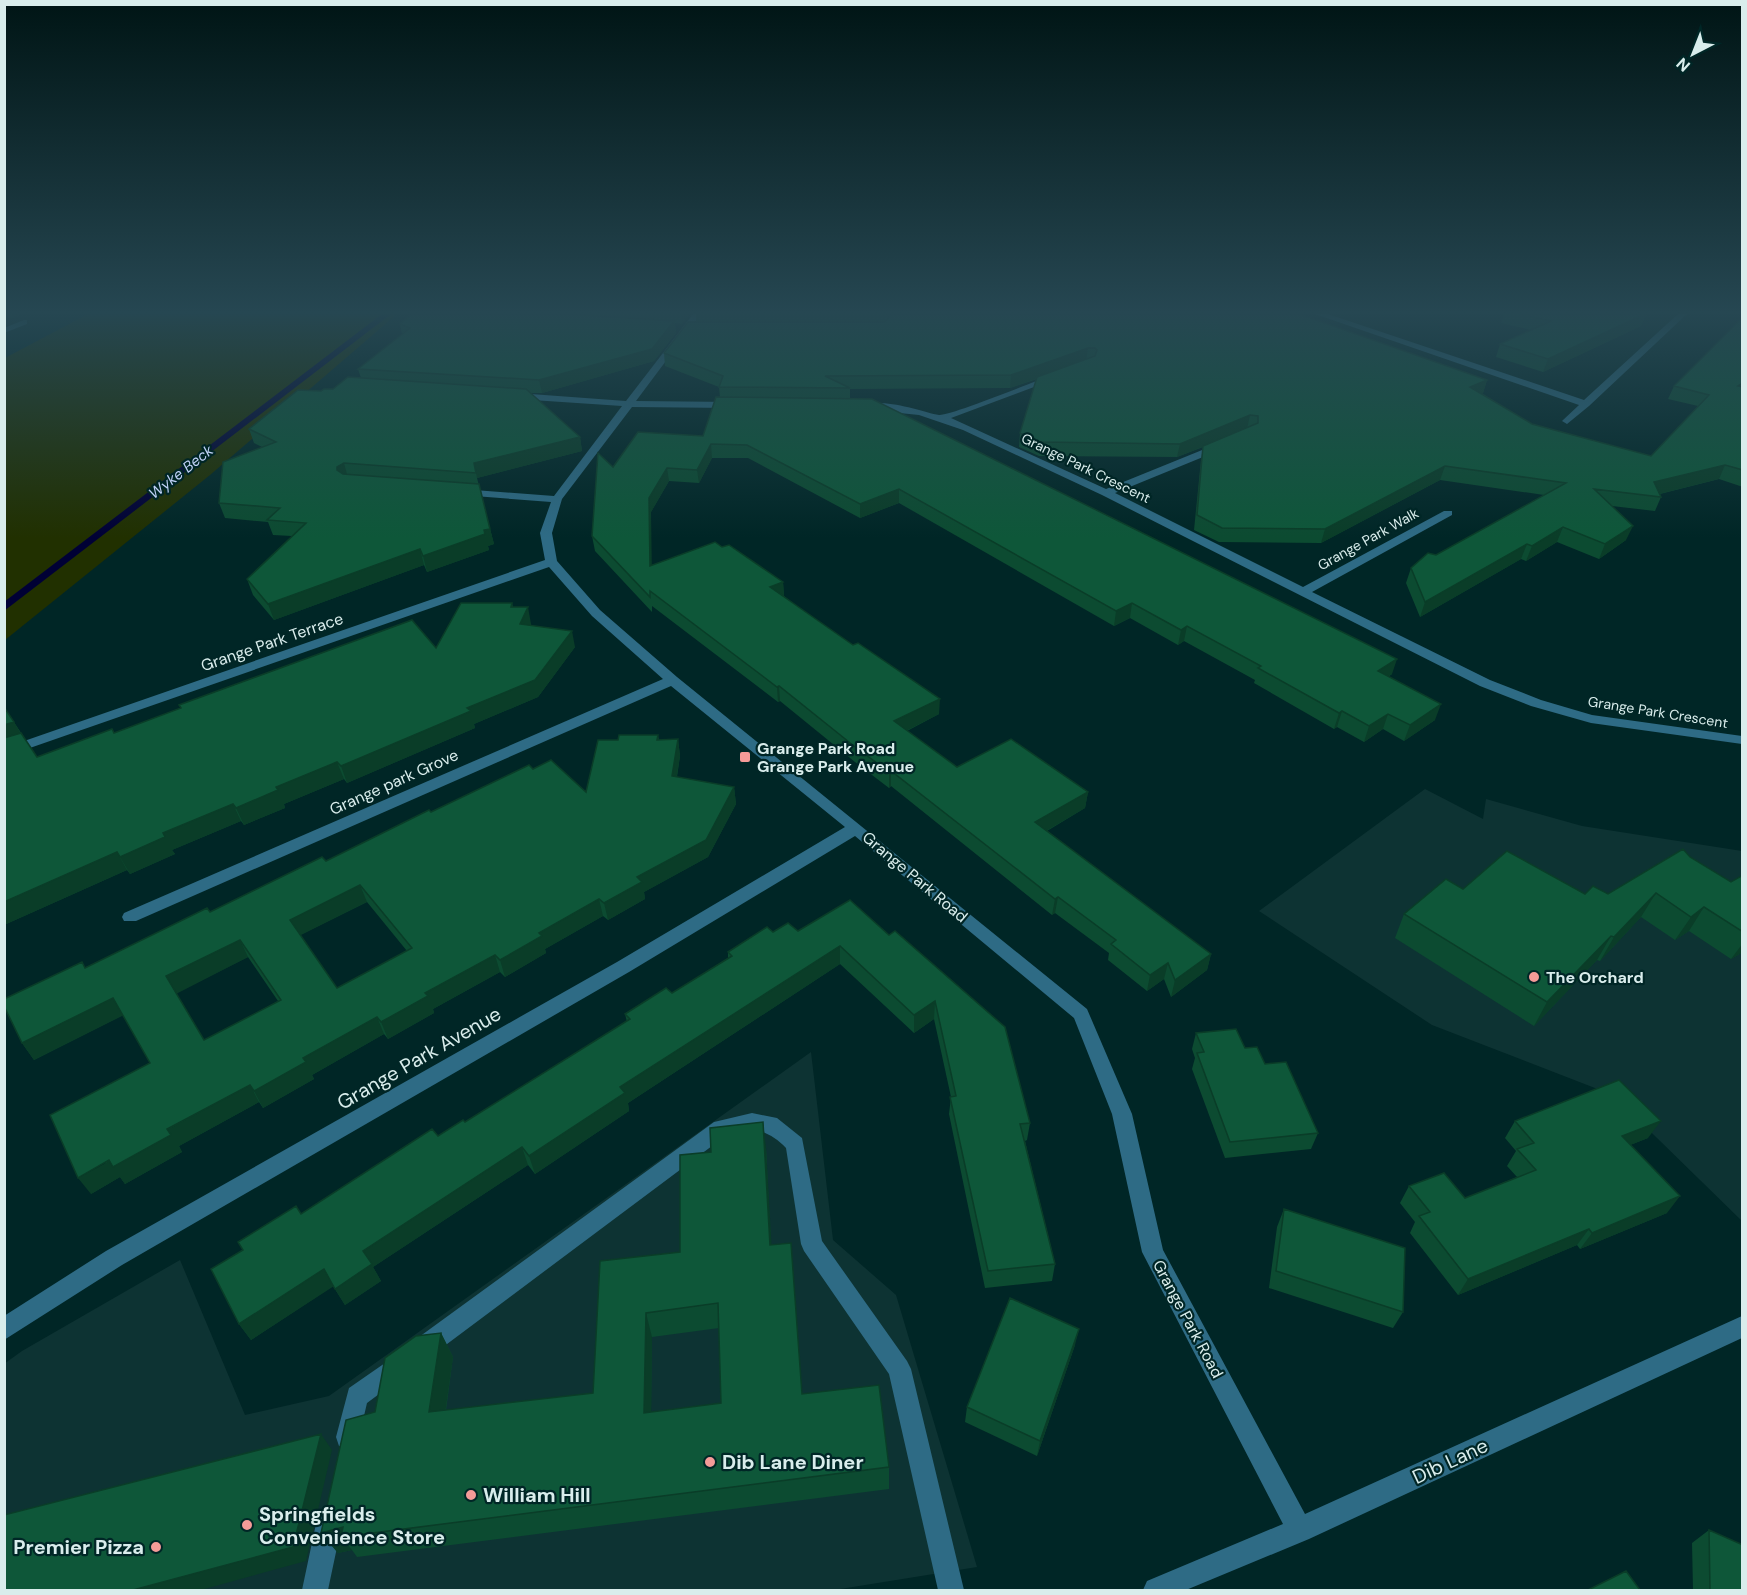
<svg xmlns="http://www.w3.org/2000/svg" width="1747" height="1595" font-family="'DM Sans',sans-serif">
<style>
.built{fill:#0d3333}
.green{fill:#213000}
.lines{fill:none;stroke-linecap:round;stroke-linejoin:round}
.stream{fill:#000035;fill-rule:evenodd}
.minor{fill:#2e6b85;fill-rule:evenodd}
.wall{fill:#0c4b31;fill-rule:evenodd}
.shaded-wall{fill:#0a3d28}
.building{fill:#0e5739;stroke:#0a3d28;stroke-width:1.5;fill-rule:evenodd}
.poi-dot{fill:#f59b98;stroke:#002626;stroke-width:2}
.labels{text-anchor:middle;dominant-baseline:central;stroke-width:4.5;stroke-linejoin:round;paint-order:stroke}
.far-street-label{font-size:14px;fill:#d9edec;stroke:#002626}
.far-water-label{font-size:15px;font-style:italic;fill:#c0d2f7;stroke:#002626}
.street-label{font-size:16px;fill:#d9edec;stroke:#002626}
.poi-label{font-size:16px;font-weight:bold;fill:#d9edec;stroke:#002626;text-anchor:start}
.near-street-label{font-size:20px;fill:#d9edec;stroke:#002626}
.near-poi-label{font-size:20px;font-weight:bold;fill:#d9edec;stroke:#002626;text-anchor:start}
</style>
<rect width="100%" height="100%" fill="#002626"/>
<path class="built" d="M 1425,789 L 1483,819 L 1486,799 L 1582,826 L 1742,851 L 1742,1221 L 1613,1095 L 1432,1025 L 1259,911 Z
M 811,1052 L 833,1240 L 896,1295 L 977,1567 L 834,1590 L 5,1590 L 4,1364 L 22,1351 L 180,1260 L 245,1415 L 329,1396 Z"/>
<path class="green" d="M 88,314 L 397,314 L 210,475 L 5,640 L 5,358 Z"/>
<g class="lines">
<path class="stream" d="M 382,314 L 391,314 L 4,611 L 4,602 Z"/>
<path class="minor" d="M 693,314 L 701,314 L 636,401 L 733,402 L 738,405 L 733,408 L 632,407 L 562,499 L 552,533 L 557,561 L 600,610 L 677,677 L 1087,1009 L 1132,1114 L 1163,1250 L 1305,1514 L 1742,1316 L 1742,1338 L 1309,1539 L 1186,1590 L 1143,1590 L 1147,1581 L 1283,1524 L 1142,1252 L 1112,1114 L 1074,1018 L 855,836 L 629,972 L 122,1265 L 4,1340 L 4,1316 L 106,1251 L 617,962 L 845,827 L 671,686 L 136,921 L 124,921 L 122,917 L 124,913 L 663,679 L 592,616 L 549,567 L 4,757 L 4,748 L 545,560 L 540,533 L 551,502 L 461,495 L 456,492 L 461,489 L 554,496 L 622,406 L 517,399 L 512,396 L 517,393 L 626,401 Z
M 1315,314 L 1328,314 L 1584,400 L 1678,314 L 1687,314 L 1589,406 L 1567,424 L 1562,421 L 1579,405 Z
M 24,320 L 27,320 L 27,324 L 4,333 L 4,328 Z
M 1050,376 L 1058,378 L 951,418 L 1106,489 L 1217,444 L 1225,444 L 1225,448 L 1115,493 L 1303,587 L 1444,511 L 1452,511 L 1452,515 L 1312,592 L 1490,680 L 1541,700 L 1592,715 L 1742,736 L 1742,744 L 1591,723 L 1531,706 L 1480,686 L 1102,495 L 963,430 L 919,415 L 871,410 L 866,407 C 881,396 922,412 939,415 C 950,416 1033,382 1050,376 Z
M 752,1113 L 777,1118 L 802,1138 L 822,1241 L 907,1361 L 911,1369 L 964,1590 L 938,1590 L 889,1374 L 804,1251 L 801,1244 L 786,1148 C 769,1130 751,1126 728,1134 L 435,1353 L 427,1356 L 419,1353 L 416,1345 L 419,1337 L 714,1122 Z
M 398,1354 L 406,1358 L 410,1366 L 406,1374 L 367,1403 L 357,1446 L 348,1449 L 339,1446 L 336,1437 L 349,1388 Z
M 330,1506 L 339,1510 L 343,1519 L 328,1590 L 302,1590 L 317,1519 L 321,1510 Z"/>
</g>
<path class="wall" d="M 4,314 L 21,314 L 14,318 L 4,317 Z
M 411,314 L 690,314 L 682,324 L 675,323 L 676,333 L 654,361 L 542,393 L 530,393 L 580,437 L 582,451 L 477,478 L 494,544 L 488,546 L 489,550 L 427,572 L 424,565 L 274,620 L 253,595 L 247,579 L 292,536 L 273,535 L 268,522 L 225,518 L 219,503 L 262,447 L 254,443 L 249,429 L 321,391 L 333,389 L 361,378 L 358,369 L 402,334 L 400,324 Z
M 696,314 L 1299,314 L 1487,380 L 1483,393 L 1481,394 L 1532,424 L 1651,456 L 1698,406 L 1668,399 L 1674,386 L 1743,317 L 1743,487 L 1719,479 L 1660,494 L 1661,497 L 1655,511 L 1612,506 L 1626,540 L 1599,559 L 1557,542 L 1526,561 L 1521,559 L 1420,617 L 1406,583 L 1411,568 L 1436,555 L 1544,495 L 1440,480 L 1321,543 L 1219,542 L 1194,530 L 1201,460 L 1203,447 L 1177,457 L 1039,456 L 1019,447 L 1020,433 L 1037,379 L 1010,388 L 850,389 L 850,399 L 1392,674 L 1388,677 L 1435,720 L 1404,741 L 1383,729 L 1364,742 L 1337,727 L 1334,729 L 1254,683 L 1255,680 L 1184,641 L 1178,645 L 1130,618 L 1114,626 L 899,503 L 860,518 L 748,458 L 712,458 L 699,483 L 669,481 L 651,512 L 651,565 L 722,547 L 783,582 L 784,596 L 939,714 L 907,731 L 957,767 L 1088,792 L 1085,808 L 1047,831 L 1211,954 L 1207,970 L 1171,997 L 1164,979 L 1147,991 L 1108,960 L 1109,953 L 1055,913 L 1052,915 L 891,786 L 889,788 L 855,762 L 780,701 L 778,702 L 652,606 L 652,612 L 595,551 L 592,536 L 613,467 L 703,436 L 720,397 L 719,387 L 665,366 L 664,353 L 696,322 Z
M 1504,314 L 1646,314 L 1641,326 L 1543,372 L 1496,357 L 1500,344 L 1531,330 L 1501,323 Z
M 512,603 L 513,607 L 531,624 L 531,625 L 575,647 L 538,697 L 474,724 L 475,728 L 347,783 L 344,779 L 284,804 L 285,808 L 244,825 L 241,821 L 172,850 L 175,854 L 130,874 L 127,870 L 4,925 L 4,707 L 37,757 L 114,733 L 436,648 Z
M 658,735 L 659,740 L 678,739 L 680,756 L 677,777 L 734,787 L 736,804 L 708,857 L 644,892 L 645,899 L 608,920 L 603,916 L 545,949 L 546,953 L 505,977 L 500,972 L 433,1009 L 434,1013 L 388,1039 L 384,1034 L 312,1075 L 314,1079 L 263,1108 L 259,1102 L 179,1146 L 182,1152 L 125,1184 L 120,1177 L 91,1194 L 150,1063 L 123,1015 L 34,1060 L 22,1043 L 86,967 L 326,861 L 431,812 L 533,769 L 586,792 L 618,740 ZM 367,902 L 407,951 L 337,988 L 300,935 ZM 248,957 L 278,1001 L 204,1040 L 176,993 Z
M 1690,857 L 1731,882 L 1743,875 L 1743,952 L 1731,959 L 1689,931 L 1675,940 L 1641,917 L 1600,961 L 1597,960 L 1534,1026 L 1395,938 L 1404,914 L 1463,889 L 1608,894 Z
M 798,931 L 889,935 L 1030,1123 L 1027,1140 L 1025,1141 L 1055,1264 L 1052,1281 L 985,1288 L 949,1114 L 951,1097 L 934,1019 L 914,1033 L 840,964 L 628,1103 L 629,1111 L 535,1174 L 528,1165 L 373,1267 L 381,1281 L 345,1305 L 333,1286 L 251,1340 L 239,1324 L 301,1214 L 438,1136 L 465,1122 L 627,1022 L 625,1014 L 672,993 L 728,959 L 728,952 L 773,932 Z
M 1196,1033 L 1245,1048 L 1265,1064 L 1318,1133 L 1311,1149 L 1225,1158 L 1192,1069 L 1195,1058 L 1192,1049 Z
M 1515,1121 L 1648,1138 L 1630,1145 L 1667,1213 L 1580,1249 L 1577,1245 L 1458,1295 L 1410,1233 L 1415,1222 L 1400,1203 L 1409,1186 L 1465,1198 L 1517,1177 L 1507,1166 L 1516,1151 L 1505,1138 Z
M 766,1148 L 771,1245 L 802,1394 L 889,1467 L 889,1489 L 357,1557 L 352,1550 L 338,1553 L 321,1533 L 375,1412 L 441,1333 L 453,1357 L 446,1410 L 593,1393 L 680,1252 L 711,1152 ZM 719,1328 L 721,1403 L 651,1412 L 652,1337 Z
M 1284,1209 L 1403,1312 L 1393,1328 L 1269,1288 L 1277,1227 Z
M 1075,1345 L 1037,1456 L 965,1422 L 967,1407 Z
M 1709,1530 L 1742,1545 L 1742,1534 L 1743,1534 L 1743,1590 L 1693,1590 L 1692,1543 Z"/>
<path class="shaded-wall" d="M 12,314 L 21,314 L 14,318 Z
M 681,314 L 690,314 L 682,324 Z
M 1645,314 L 1646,314 L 1641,326 L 1543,372 L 1548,359 Z
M 674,321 L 676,333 L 654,361 L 542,393 L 539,380 Z
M 1088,348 L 1086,361 L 1010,388 L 1011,375 Z
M 1487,380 L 1483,393 L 1465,400 L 1470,387 Z
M 1250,415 L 1247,429 L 1177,457 L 1180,444 Z
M 580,437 L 582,451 L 477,478 L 474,463 Z
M 711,444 L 712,458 L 699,483 L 697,470 Z
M 344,463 L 348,478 L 337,470 L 337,467 Z
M 1725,465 L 1719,479 L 1651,496 L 1654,482 Z
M 1445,466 L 1440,480 L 1321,543 L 1325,529 Z
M 667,468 L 669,481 L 651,512 L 652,580 L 650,566 L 649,498 Z
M 899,489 L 899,503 L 860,518 L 860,504 Z
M 1633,526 L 1626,540 L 1599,559 L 1605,544 Z
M 1563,527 L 1557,542 L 1526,561 L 1532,546 Z
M 490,529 L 494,544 L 488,546 L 489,550 L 427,572 L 423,556 L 484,530 Z
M 1527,544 L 1521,559 L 1420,617 L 1425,602 Z
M 420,549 L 424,565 L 274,620 L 268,604 Z
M 783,582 L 784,596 L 770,587 Z
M 1132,603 L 1130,618 L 1114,626 L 1116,611 Z
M 528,607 L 531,624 L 524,640 L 520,624 Z
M 1187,626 L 1184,641 L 1178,645 L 1181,630 Z
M 572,631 L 575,647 L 538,697 L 474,724 L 475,728 L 347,783 L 341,766 L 467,708 Z
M 1397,659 L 1392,674 L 1373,686 L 1378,671 Z
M 779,686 L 780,701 L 778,702 L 777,687 Z
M 940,699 L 939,714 L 894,737 L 894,721 Z
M 1441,704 L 1435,720 L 1404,741 L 1410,725 Z
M 1342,711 L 1337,727 L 1334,729 L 1339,713 Z
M 1388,714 L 1383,729 L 1364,742 L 1369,726 Z
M 14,722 L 24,739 L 4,746 L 4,725 Z
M 678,739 L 680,756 L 674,793 L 672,776 Z
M 337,762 L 344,779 L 284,804 L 285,808 L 244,825 L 236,808 L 276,787 Z
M 891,771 L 891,786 L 889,788 L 889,772 Z
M 734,787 L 736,804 L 708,857 L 644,892 L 645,899 L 608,920 L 604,903 L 637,877 Z
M 1088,792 L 1085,808 L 1034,838 L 1035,822 Z
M 233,804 L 241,821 L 172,850 L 175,854 L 130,874 L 120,857 L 163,833 Z
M 117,852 L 127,870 L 4,925 L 4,902 Z
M 360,885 L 367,902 L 297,937 L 290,920 Z
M 1656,893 L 1641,917 L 1600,961 L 1614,937 Z
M 1058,897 L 1055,913 L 1052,915 L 1055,899 Z
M 599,899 L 603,916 L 545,949 L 546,953 L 505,977 L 500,960 L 539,933 Z
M 1704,907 L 1689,931 L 1675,940 L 1691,917 Z
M 1611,936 L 1597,960 L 1534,1026 L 1547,1002 Z
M 240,940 L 248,957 L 176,994 L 166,976 Z
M 1743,943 L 1743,952 L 1731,959 Z
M 840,946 L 840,964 L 628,1103 L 629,1111 L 535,1174 L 529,1156 L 620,1087 Z
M 1211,954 L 1207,970 L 1171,997 L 1175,980 Z
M 495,955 L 500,972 L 433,1009 L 434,1013 L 388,1039 L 381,1022 L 425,993 Z
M 1168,963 L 1164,979 L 1147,991 L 1150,975 Z
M 113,998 L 124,1015 L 34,1060 L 22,1043 Z
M 935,1001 L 934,1019 L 914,1033 L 914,1015 Z
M 377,1017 L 384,1034 L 312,1075 L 314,1079 L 263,1108 L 254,1091 L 303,1058 Z
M 250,1085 L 259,1102 L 179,1146 L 182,1152 L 125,1184 L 120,1177 L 91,1194 L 78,1178 Z
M 1661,1121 L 1648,1138 L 1610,1153 L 1622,1136 Z
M 763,1122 L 766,1148 L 773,1270 L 770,1245 Z
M 522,1147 L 528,1165 L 373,1267 L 381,1281 L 345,1305 L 335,1289 L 363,1251 Z
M 1680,1196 L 1667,1213 L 1580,1249 L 1592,1233 Z
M 1589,1229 L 1577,1245 L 1458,1295 L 1468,1279 Z
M 324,1269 L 334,1286 L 251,1340 L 239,1324 Z
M 646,1313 L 652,1337 L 651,1436 L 644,1413 Z
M 1079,1329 L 1075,1345 L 1037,1456 L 1040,1441 Z
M 441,1333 L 453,1357 L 442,1435 L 429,1412 Z
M 321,1434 L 332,1450 L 306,1561 L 201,1590 L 133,1590 Z
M 343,1527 L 341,1537 L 352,1550 L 338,1553 L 321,1533 Z"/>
<path class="building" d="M 411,314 L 566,314 L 674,321 L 652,349 L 539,380 L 358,369 L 410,328 L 400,324 Z
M 887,314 L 1299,314 L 1487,380 L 1470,387 L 1532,424 L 1651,456 L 1709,395 L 1674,386 L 1743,317 L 1743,383 L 1738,386 L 1743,387 L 1743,470 L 1725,465 L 1654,482 L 1661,497 L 1594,489 L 1633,526 L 1605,544 L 1563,527 L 1532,546 L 1527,544 L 1425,602 L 1411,568 L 1428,553 L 1436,555 L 1566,483 L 1445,466 L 1325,529 L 1222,528 L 1197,515 L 1203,446 L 1258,423 L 1258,416 L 1250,415 L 1180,444 L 1040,442 L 1020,433 L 1037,377 L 1095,356 L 1097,350 L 1095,348 L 1088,348 L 1011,375 L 825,376 L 850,388 L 719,387 L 723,376 L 664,353 L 688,322 L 884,322 L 890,317 Z
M 1520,314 L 1645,314 L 1548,359 L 1500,344 L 1551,321 Z
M 348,377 L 526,389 L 580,437 L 474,463 L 476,473 L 344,463 L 337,467 L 337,470 L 343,474 L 479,484 L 490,529 L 484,530 L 485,534 L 423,556 L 420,549 L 268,604 L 247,579 L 306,523 L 267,520 L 280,508 L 219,503 L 223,462 L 276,442 L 249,429 L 298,390 L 321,391 L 324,389 L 333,389 Z
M 716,397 L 872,399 L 1397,659 L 1378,671 L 1441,704 L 1410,725 L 1388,714 L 1369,726 L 1342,711 L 1339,713 L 1258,668 L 1261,666 L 1187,626 L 1181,630 L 1132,603 L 1116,611 L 899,489 L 860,504 L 747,445 L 711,444 L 697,470 L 667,468 L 649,498 L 650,566 L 715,542 L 722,547 L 729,545 L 783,582 L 770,587 L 853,645 L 858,643 L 940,699 L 894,721 L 957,767 L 1011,739 L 1088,792 L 1035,822 L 1211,954 L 1175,980 L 1168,963 L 1150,975 L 1111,944 L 1116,940 L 1058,897 L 1055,899 L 891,771 L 889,772 L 854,746 L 779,686 L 777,687 L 650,591 L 650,597 L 592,536 L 598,453 L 613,467 L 638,432 L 703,436 Z
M 461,603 L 512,603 L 511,607 L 528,607 L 520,624 L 572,631 L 535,680 L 467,708 L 471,711 L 341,766 L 337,762 L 276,787 L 278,790 L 236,808 L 233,804 L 163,833 L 165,837 L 120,857 L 117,852 L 4,902 L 4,738 L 21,733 L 37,757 L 112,729 L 114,733 L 181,708 L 179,705 L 412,620 L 436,648 Z
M 4,707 L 14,722 L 4,725 Z
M 619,735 L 658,735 L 657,740 L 678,739 L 672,776 L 734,787 L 706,840 L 637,877 L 642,882 L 604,903 L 599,899 L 539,933 L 542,936 L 500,960 L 495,955 L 425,993 L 428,996 L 381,1022 L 377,1017 L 303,1058 L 306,1062 L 254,1091 L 250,1085 L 167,1129 L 171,1135 L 113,1167 L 109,1160 L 78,1178 L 50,1115 L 150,1063 L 113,998 L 22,1043 L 4,1006 L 4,999 L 82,962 L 85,968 L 207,908 L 210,912 L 322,857 L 326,861 L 429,810 L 431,812 L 529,765 L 533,769 L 551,760 L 586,792 L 598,740 L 618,740 ZM 360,885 L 412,948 L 337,988 L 290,920 ZM 240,940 L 281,1000 L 204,1040 L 166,976 Z
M 1683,849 L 1690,857 L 1731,882 L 1743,875 L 1743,932 L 1704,907 L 1691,917 L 1656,893 L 1614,937 L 1611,936 L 1547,1002 L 1404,914 L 1446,879 L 1463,889 L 1507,851 L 1585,894 L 1593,886 L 1608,894 Z
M 850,900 L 889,935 L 895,931 L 1005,1027 L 1030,1123 L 1020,1124 L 1055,1264 L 988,1271 L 950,1097 L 956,1096 L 935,1001 L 914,1015 L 840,946 L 620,1087 L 625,1093 L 529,1156 L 522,1147 L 363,1251 L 372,1264 L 335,1289 L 324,1269 L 239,1324 L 211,1269 L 243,1250 L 238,1242 L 296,1206 L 301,1214 L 432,1129 L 438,1136 L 463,1120 L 465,1122 L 630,1019 L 625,1014 L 666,988 L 672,993 L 732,956 L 728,952 L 767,927 L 773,932 L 788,923 L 798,931 Z
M 1236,1029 L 1245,1048 L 1257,1047 L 1265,1064 L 1286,1062 L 1318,1133 L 1230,1142 L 1197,1053 L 1204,1052 L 1196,1033 Z
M 1619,1080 L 1661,1121 L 1622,1136 L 1680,1196 L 1592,1233 L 1589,1229 L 1468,1279 L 1419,1216 L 1430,1212 L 1409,1186 L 1444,1173 L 1465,1198 L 1536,1170 L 1517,1149 L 1534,1143 L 1515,1121 Z
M 763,1122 L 770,1245 L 791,1243 L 802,1394 L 879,1385 L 889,1467 L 341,1537 L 343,1527 L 321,1533 L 346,1420 L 375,1412 L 385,1358 L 416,1336 L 441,1333 L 429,1412 L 593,1393 L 600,1261 L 680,1252 L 680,1155 L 711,1152 L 710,1128 ZM 718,1303 L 721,1403 L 644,1413 L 646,1313 Z
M 1284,1209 L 1405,1248 L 1403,1312 L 1276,1271 Z
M 1010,1298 L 1079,1329 L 1040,1441 L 967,1407 Z
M 321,1434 L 293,1547 L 133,1590 L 4,1590 L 4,1515 Z
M 1709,1530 L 1743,1545 L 1743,1590 L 1710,1590 Z
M 1626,1571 L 1640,1590 L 1588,1590 Z"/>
<linearGradient id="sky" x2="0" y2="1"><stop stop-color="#001515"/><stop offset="0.58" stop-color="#264752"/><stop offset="1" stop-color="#264752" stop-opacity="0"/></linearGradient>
<rect width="1747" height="538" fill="url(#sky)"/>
<g class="poi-dot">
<rect x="739" y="751" width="12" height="12" rx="3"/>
<circle cx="1534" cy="977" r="6"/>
<circle cx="710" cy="1462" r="6"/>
<circle cx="471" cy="1495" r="6"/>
<circle cx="247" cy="1525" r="6"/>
<circle cx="156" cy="1547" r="6"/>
</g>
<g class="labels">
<g class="far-street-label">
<text transform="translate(1086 468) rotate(26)">Grange Park Crescent</text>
<text transform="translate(1368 539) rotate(-29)">Grange Park Walk</text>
<text transform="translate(1658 712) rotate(9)">Grange Park Crescent</text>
</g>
<g class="far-water-label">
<text transform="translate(181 472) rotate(-38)">Wyke Beck</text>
</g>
<g class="street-label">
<text transform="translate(272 642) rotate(-19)">Grange Park Terrace</text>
<text transform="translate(394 782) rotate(-24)">Grange park Grove</text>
<text transform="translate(915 877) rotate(40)">Grange Park Road</text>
<text transform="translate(1188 1319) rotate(62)">Grange Park Road</text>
</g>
<g class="poi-label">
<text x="757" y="748">Grange Park Road<tspan x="757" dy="18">Grange Park Avenue</tspan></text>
<text x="1546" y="977">The Orchard</text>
</g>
<g class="near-street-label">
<text transform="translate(419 1058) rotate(-30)">Grange Park Avenue</text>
<text transform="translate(1450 1461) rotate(-25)">Dib Lane</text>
</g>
<g class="near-poi-label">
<text x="722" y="1462">Dib Lane Diner</text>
<text x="483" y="1495">William Hill</text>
<text x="259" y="1514">Springfields<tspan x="259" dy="23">Convenience Store</tspan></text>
<text x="144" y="1547" text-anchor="end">Premier Pizza</text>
</g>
</g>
<rect width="1747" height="1595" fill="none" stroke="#d9edec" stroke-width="12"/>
<g transform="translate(1693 54) rotate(222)" stroke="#002626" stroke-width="4.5" paint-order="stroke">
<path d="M0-4.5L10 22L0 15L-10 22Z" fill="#d9edec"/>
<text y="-9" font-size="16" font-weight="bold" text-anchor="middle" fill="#d9edec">N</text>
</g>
</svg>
